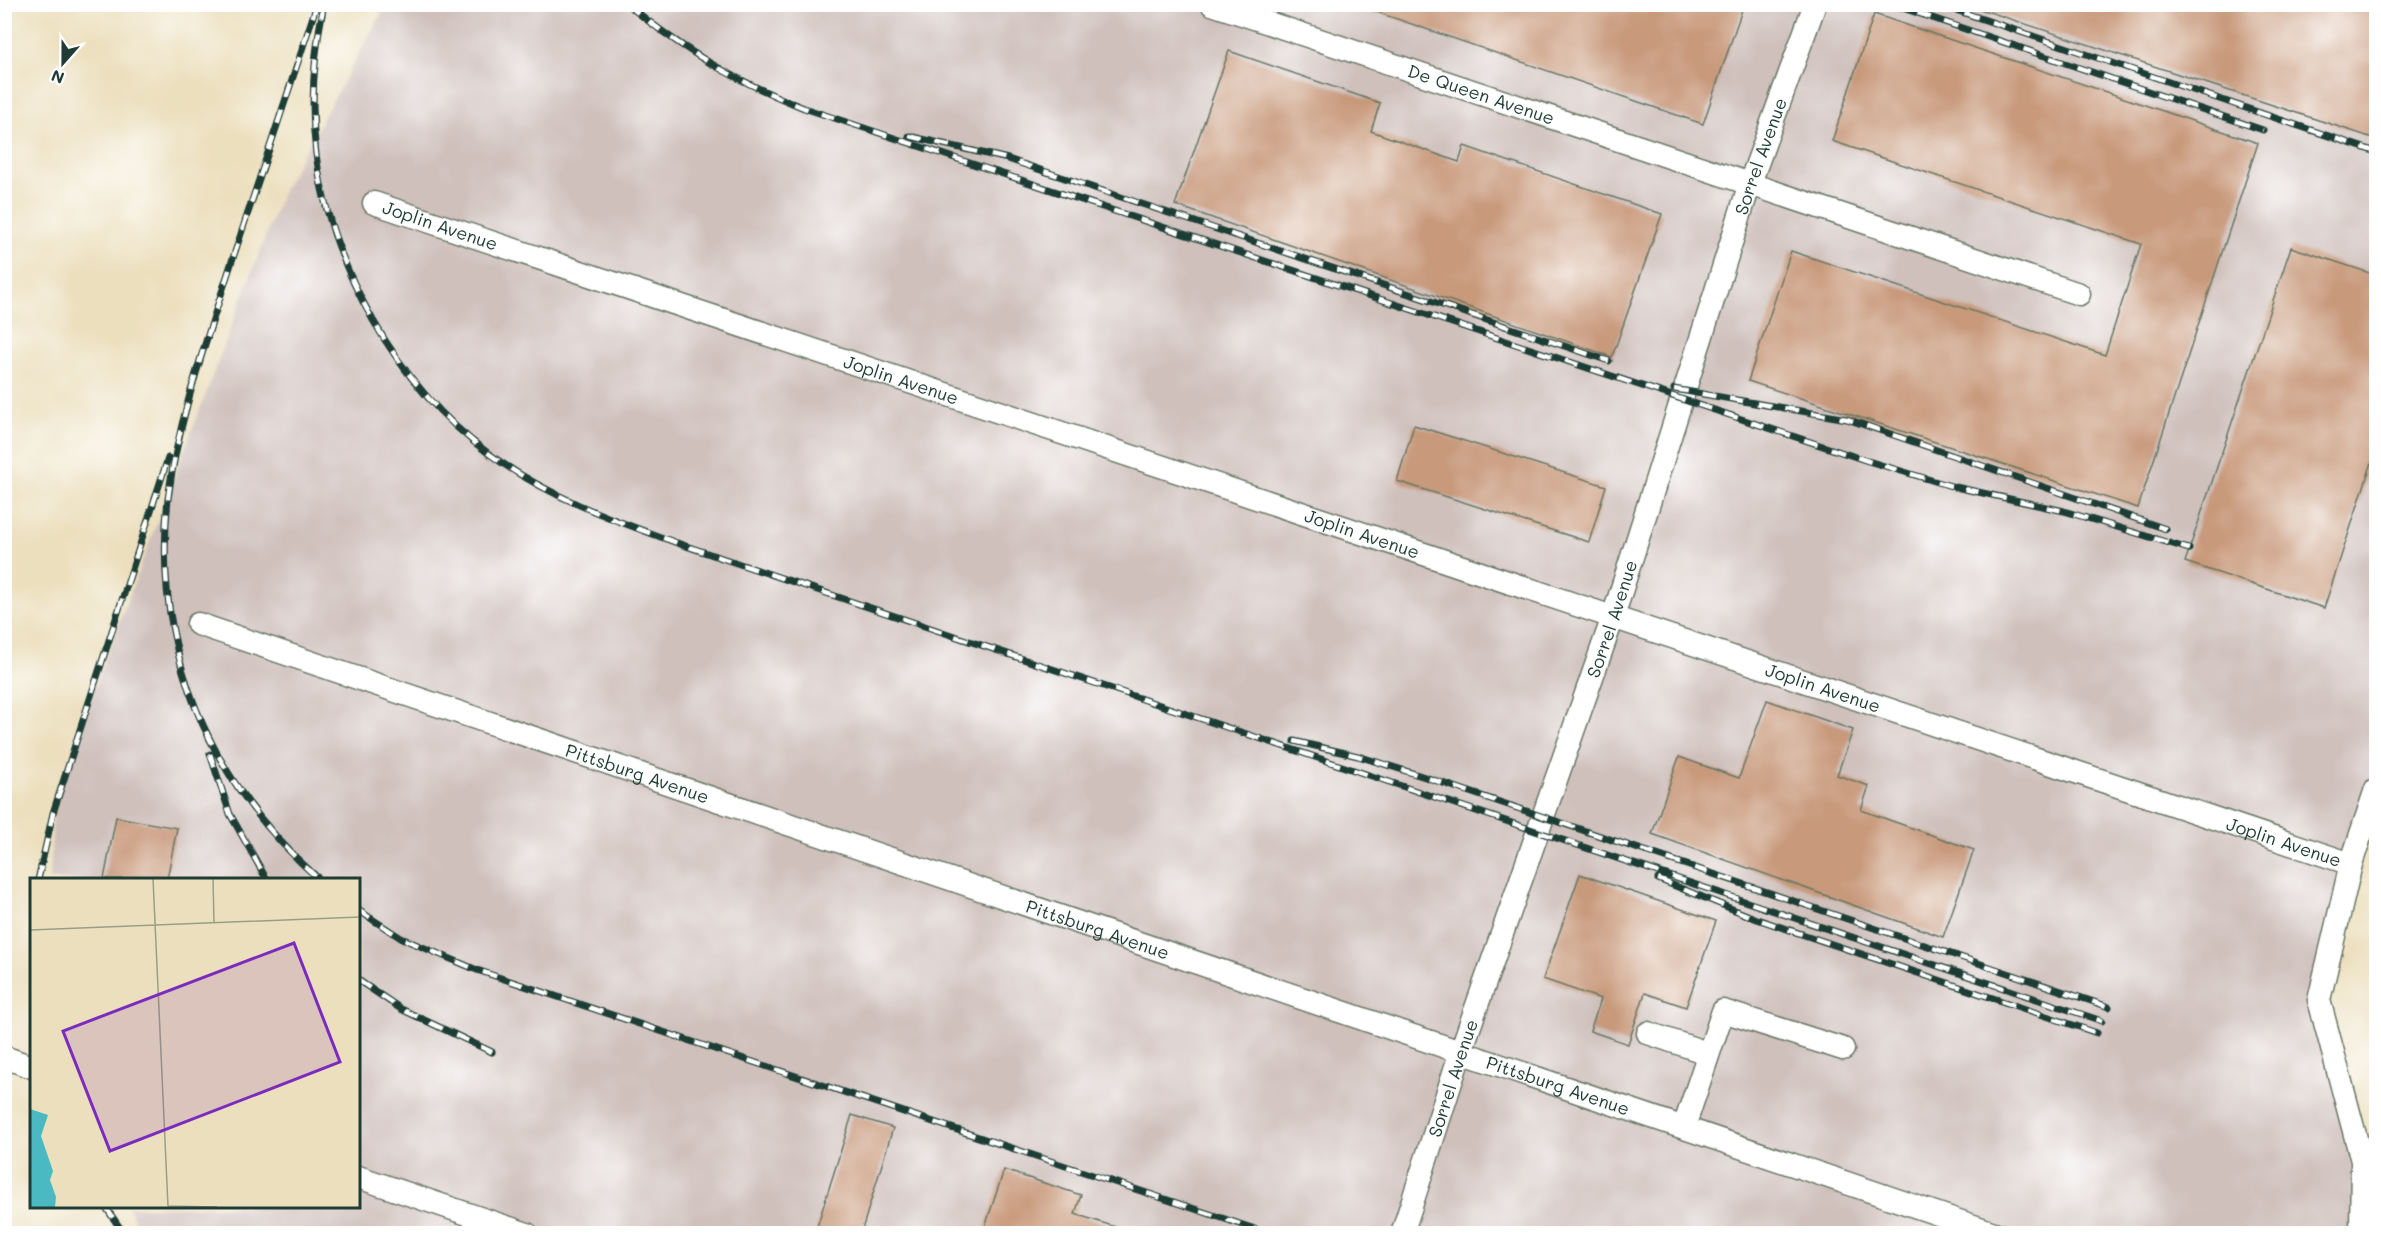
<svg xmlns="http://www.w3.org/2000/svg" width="2381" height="1238" font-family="Mali,sans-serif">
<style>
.industrial{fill:#cfc0bb}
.building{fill:#c8997a}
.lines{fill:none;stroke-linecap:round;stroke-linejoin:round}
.minor-casing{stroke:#677664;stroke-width:25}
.minor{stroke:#fff;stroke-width:22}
.rail-casing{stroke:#1f3d34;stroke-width:7}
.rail{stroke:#fff;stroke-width:4.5;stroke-dasharray:14;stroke-linecap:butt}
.labels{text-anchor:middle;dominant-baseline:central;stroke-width:4.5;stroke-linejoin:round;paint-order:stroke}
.street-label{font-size:18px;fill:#1f3d34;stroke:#fff}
.inset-road{fill:none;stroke:#9a9e86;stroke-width:1.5}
.view{fill:#7b2cbf;fill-opacity:0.15;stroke:#7b2cbf;stroke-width:3}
.inset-edge{fill:none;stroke:#1f3d34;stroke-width:3}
</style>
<rect width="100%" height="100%" fill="#fff"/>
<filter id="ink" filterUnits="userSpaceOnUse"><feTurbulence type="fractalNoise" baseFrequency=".0167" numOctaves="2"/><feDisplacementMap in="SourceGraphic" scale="12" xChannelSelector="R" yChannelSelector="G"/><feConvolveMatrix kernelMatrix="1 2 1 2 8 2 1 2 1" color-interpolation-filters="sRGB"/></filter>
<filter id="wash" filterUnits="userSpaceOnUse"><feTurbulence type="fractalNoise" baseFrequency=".008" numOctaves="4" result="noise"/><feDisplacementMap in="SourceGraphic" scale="24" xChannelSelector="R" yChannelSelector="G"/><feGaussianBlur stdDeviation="1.35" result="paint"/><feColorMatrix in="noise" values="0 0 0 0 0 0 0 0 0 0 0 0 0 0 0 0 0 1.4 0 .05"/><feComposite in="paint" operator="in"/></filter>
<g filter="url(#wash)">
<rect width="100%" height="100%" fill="#ecdfbd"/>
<path class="industrial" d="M 386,5 L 2376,5 L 2376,789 L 2319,1000 L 2344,1095 L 2361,1233 L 142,1233 L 128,1207 L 358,1206 L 358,880 L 50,880 L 53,813 L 92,694 L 283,190 Z"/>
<g id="blocks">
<path class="building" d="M 1362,4 L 1744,4 L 1703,124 L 1362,7 Z
M 1978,4 L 2376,4 L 2376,139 L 1977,8 Z
M 1874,14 L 2258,143 L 2138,508 L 1748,381 L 1791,251 L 2105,355 L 2141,244 L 1832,141 Z
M 1229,51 L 1380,103 L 1371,131 L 1459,162 L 1464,146 L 1662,214 L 1612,357 L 1175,205 Z
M 2291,247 L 2376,275 L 2376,450 L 2324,608 L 2185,562 Z
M 1414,425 L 1606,486 L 1589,542 L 1397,481 Z
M 1767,700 L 1853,730 L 1837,775 L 1869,786 L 1861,810 L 1974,850 L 1943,937 L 1652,834 L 1679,757 L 1739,778 Z
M 116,817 L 177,828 L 167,879 L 104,879 Z
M 1580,874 L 1716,921 L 1686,1007 L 1645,993 L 1628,1044 L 1590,1031 L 1601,999 L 1543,979 Z
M 852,1115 L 893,1128 L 861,1233 L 815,1233 Z
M 1004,1170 L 1081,1195 L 1075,1214 L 1125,1230 L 1124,1233 L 983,1233 Z"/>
</g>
</g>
<g filter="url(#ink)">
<use href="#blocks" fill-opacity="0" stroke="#677664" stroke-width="1.5"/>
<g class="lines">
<g class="minor-casing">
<g id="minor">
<path id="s1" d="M 1212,4 L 2079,294"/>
<path id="s2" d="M 374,203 L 2351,864"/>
<path id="s3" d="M 198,624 L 1997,1234"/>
<path d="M 1648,1033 L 1707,1053"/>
<path d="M 4,1057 L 32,1067"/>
<path d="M 1684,1127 L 1723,1011 L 1843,1049"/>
<path d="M 358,1177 L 527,1234"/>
<path id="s4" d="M 1402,1234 L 1461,1051 L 1613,617 L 1750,183 L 1815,4"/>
<path d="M 2361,1234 L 2362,1161 L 2319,1000 L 2351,864 L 2376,789"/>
</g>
</g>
<use href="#minor" class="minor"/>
<g class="rail-casing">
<path id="rail" d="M 317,4 C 289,90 260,176 232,261 C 207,339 178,418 168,499 C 152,648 208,782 320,880
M 324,4 C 314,52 310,105 316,154 C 330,266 397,386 488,453 C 546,496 613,520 680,544 L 2102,1021
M 627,4 C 687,53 732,79 804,108 L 1868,461 L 1951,486 L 2064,511 L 2189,549
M 1891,4 L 2263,130
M 1938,4 L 2376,152
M 909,136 L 1008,159 L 1609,361
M 1674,389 L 1847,419 L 2166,529
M 1294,741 L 1358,756 L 1425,777 L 2109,1007
M 210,754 L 230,814 L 267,880
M 1658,879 L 1757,919 L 2097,1033
M 38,880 L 53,813 L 168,458
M 358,910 L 401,938 L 477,970 L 1270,1234
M 358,980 L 401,1009 L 492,1052
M 105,1206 L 124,1234"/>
</g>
<use href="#rail" class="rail"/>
</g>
</g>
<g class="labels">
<g class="street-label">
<text stroke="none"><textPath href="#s1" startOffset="284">De Queen Avenue</textPath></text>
<text stroke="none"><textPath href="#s4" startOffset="1136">Sorrel Avenue</textPath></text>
<text stroke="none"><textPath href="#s2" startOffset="70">Joplin Avenue</textPath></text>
<text stroke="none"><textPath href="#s2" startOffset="556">Joplin Avenue</textPath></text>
<text stroke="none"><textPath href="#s2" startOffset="1042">Joplin Avenue</textPath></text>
<text stroke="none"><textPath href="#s4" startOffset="650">Sorrel Avenue</textPath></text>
<text stroke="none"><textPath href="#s2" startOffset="1528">Joplin Avenue</textPath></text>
<text stroke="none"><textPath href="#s3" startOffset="464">Pittsburg Avenue</textPath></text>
<text stroke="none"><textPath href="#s2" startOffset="2014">Joplin Avenue</textPath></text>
<text stroke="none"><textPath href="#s3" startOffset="950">Pittsburg Avenue</textPath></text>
<text stroke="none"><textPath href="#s4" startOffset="164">Sorrel Avenue</textPath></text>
<text stroke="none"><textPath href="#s3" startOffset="1436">Pittsburg Avenue</textPath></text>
</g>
</g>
<g transform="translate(30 878)">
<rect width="330" height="330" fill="#ecdfbd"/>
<path d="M 0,231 L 18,237 L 11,258 L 23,293 L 20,302 L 26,319 L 25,329 L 0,329 Z" fill="#4ab9c2"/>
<path class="inset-road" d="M 123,1 L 138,328 L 187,329M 183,1 L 184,45M 0,52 L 330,39"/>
<path class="view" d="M 264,65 L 310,184 L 80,273 L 33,153 Z"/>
<rect width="330" height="330" class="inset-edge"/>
</g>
<rect width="2381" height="1238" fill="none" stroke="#fff" stroke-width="24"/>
<g transform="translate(63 63) rotate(201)" stroke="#ffffff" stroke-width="4.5" paint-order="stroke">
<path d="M0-4.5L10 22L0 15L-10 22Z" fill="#1f3d34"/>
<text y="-9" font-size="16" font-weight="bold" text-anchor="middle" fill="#1f3d34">N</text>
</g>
</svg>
